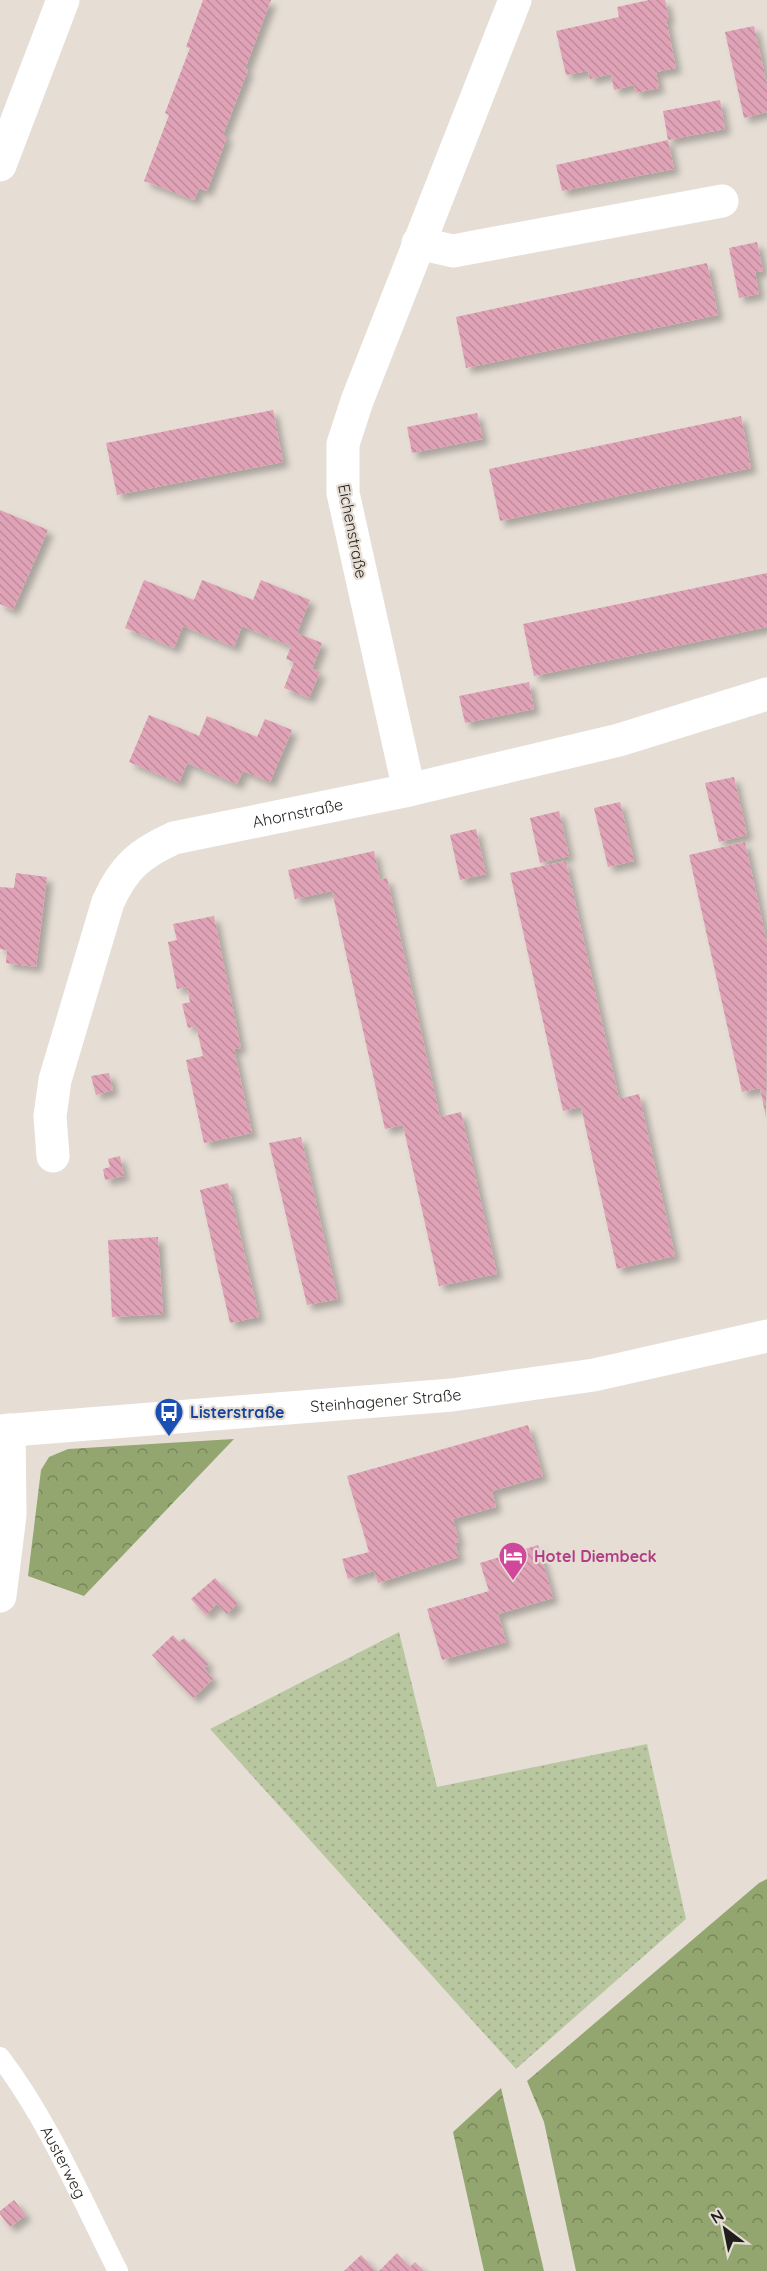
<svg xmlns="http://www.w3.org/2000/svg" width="767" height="2271" font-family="Quicksand,sans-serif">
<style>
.grass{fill:url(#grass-dots)}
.forest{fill:url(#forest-crowns)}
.building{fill:url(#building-back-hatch);filter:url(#shadow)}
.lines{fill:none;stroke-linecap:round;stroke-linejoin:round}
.lane{stroke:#fff;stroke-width:20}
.street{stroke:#fff;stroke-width:33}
.secondary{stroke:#fff;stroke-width:33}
.labels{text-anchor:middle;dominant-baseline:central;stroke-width:4.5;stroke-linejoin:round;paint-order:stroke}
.street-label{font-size:16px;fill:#201e1a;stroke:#e6ded5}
.transit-label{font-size:16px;font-weight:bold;fill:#164399;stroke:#e6ded5;text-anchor:start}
.hotel-label{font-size:16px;font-weight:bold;fill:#b23c85;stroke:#e6ded5;text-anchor:start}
</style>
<defs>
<pattern id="grass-dots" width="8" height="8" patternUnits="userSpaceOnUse" patternTransform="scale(1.5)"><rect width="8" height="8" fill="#b8c7a0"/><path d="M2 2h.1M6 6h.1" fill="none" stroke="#9eaa89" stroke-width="1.8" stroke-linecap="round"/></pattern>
<pattern id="forest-crowns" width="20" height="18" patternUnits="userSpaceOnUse" patternTransform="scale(1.5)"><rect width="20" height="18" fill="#93a670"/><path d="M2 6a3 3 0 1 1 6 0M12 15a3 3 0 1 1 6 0" fill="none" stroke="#78875b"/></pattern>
<pattern id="building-back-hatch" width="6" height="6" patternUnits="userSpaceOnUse" patternTransform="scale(1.5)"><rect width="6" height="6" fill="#e0a2b6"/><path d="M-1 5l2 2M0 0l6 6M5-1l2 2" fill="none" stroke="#c08b9c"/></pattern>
<filter id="shadow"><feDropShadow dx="5.5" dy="5.5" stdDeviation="3" flood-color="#0004"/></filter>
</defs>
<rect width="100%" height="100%" fill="#e6ded5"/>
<path class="grass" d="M 399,1632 L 437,1787 L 647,1744 L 686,1919 L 516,2069 L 210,1729 Z"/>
<path class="forest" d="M 234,1439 L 84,1596 L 28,1576 L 41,1470 L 49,1457 L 68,1449 Z
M 767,1879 L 767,2271 L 576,2271 L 544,2122 L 527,2081 L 759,1883 Z
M 501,2088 L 544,2271 L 484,2271 L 453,2132 Z"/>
<path class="building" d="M 203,0 L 271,0 L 245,69 L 248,70 L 223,135 L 227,137 L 207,191 L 199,188 L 194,200 L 144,181 L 169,115 L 165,113 L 190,48 L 186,47 Z
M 649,0 L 665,0 L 669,19 L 666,19 L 676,68 L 656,72 L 659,88 L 636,93 L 634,85 L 614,90 L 611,74 L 590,79 L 588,71 L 566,75 L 556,31 L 619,17 L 617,7 Z
M 754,26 L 767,84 L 767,112 L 744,118 L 725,32 Z
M 720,100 L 725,129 L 668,140 L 663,111 Z
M 668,140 L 674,169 L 562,191 L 556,165 Z
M 757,242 L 763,271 L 755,272 L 759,294 L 739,298 L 729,248 Z
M 707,263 L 718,315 L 466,368 L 456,317 Z
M 273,410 L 283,462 L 117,495 L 106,443 Z
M 477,413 L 483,439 L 412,453 L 407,427 Z
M 741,416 L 751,468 L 500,521 L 489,469 Z
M 0,510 L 48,530 L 13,610 L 0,604 Z
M 767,573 L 767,627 L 534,676 L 523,624 Z
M 144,580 L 194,600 L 202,580 L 253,600 L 261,580 L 310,600 L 297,633 L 322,643 L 312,669 L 320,672 L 309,698 L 284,688 L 294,662 L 286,659 L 291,646 L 242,626 L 234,647 L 183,626 L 174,648 L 125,628 Z
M 529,682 L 534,709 L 465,723 L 459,696 Z
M 149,715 L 199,736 L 207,716 L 257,737 L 265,719 L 292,730 L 270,782 L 243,771 L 237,784 L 187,763 L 179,783 L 129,762 Z
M 734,777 L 747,835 L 719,842 L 705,783 Z
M 620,802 L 634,861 L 608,867 L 594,808 Z
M 559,811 L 569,856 L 540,863 L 530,818 Z
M 476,829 L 486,874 L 460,880 L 450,835 Z
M 745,842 L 767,943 L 766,1117 L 760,1088 L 742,1092 L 689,855 Z
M 374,851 L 380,880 L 387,878 L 440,1117 L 461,1112 L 497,1274 L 439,1286 L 403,1125 L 385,1129 L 332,891 L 295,899 L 288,870 Z
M 566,861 L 619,1099 L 639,1094 L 675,1256 L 617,1269 L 581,1107 L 563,1111 L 510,873 Z
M 16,873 L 47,877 L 36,967 L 6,963 L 7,950 L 0,949 L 0,887 L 14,888 Z
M 214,916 L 241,1048 L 234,1049 L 252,1133 L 204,1143 L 186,1060 L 203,1056 L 196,1026 L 188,1028 L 182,1004 L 190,1002 L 187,987 L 177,989 L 168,942 L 177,940 L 173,924 Z
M 109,1073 L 113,1090 L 96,1095 L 91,1076 Z
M 301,1137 L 338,1299 L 307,1305 L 269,1143 Z
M 120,1156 L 124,1176 L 105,1180 L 103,1169 L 110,1167 L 108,1159 Z
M 228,1183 L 259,1317 L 230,1323 L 200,1190 Z
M 158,1237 L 163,1314 L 112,1317 L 108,1240 Z
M 528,1425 L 543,1476 L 492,1491 L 496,1507 L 453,1519 L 459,1542 L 455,1543 L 459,1557 L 378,1583 L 374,1571 L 348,1579 L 342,1559 L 369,1552 L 347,1476 Z
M 538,1545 L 553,1598 L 498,1614 L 506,1642 L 442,1660 L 427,1609 L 489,1591 L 480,1563 Z
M 215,1578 L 238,1603 L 227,1614 L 217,1604 L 206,1615 L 191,1599 Z
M 173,1635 L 179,1642 L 184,1638 L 209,1664 L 204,1668 L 213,1679 L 193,1698 L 152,1655 Z
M 14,2200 L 26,2215 L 10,2227 L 0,2214 L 0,2211 Z
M 397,2253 L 410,2267 L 415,2262 L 424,2271 L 379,2271 Z
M 361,2255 L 376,2271 L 344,2271 Z"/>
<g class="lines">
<path class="lane" id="s1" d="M 0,2057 C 48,2120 82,2200 118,2271"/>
<g class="street">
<path d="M 418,243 L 453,251 L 722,201"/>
<path d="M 409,790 L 343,493 L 343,444 L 357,401 L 515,0"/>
<path id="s2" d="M 53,1156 L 50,1116 L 55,1080 L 108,902 C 124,867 139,854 174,838 L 409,790 L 476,774 L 619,740 L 767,694"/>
<path d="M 0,1596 L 10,1515 L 9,1430"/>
</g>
<g class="secondary">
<path d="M 0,165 L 63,0"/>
<path id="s3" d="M 0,1431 L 452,1395 L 594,1375 L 767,1336"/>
</g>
</g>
<defs>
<g id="bus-pin" transform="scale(1.5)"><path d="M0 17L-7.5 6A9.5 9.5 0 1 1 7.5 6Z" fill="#1a4fb4" stroke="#e6ded5"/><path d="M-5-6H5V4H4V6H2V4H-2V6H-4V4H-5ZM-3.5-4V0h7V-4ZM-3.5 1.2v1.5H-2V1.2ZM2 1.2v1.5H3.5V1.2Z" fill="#fff"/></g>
<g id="hotel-pin" transform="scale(1.5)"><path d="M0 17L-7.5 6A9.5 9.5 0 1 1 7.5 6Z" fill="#d1479c" stroke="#e6ded5"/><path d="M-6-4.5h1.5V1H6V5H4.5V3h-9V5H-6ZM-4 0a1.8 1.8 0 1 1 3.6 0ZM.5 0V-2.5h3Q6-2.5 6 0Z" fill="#fff"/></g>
</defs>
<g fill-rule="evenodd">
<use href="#bus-pin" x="169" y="1412"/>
<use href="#hotel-pin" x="513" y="1556"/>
</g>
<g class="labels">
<g class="street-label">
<text transform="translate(353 531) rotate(79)">Eichenstraße</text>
<text stroke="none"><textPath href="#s2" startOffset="483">Ahornstraße</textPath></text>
<text stroke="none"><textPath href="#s3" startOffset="387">Steinhagener Straße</textPath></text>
<text stroke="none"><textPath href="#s1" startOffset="123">Austerweg</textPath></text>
</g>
<g class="transit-label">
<text x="190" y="1412">Listerstraße</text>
</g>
<g class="hotel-label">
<text x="534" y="1556">Hotel Diembeck</text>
</g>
</g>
<g transform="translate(725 2229) rotate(328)" stroke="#e6ded5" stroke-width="4.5" paint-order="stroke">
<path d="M0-4.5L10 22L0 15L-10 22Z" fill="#201e1a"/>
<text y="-9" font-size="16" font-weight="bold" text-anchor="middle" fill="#201e1a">N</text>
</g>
</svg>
